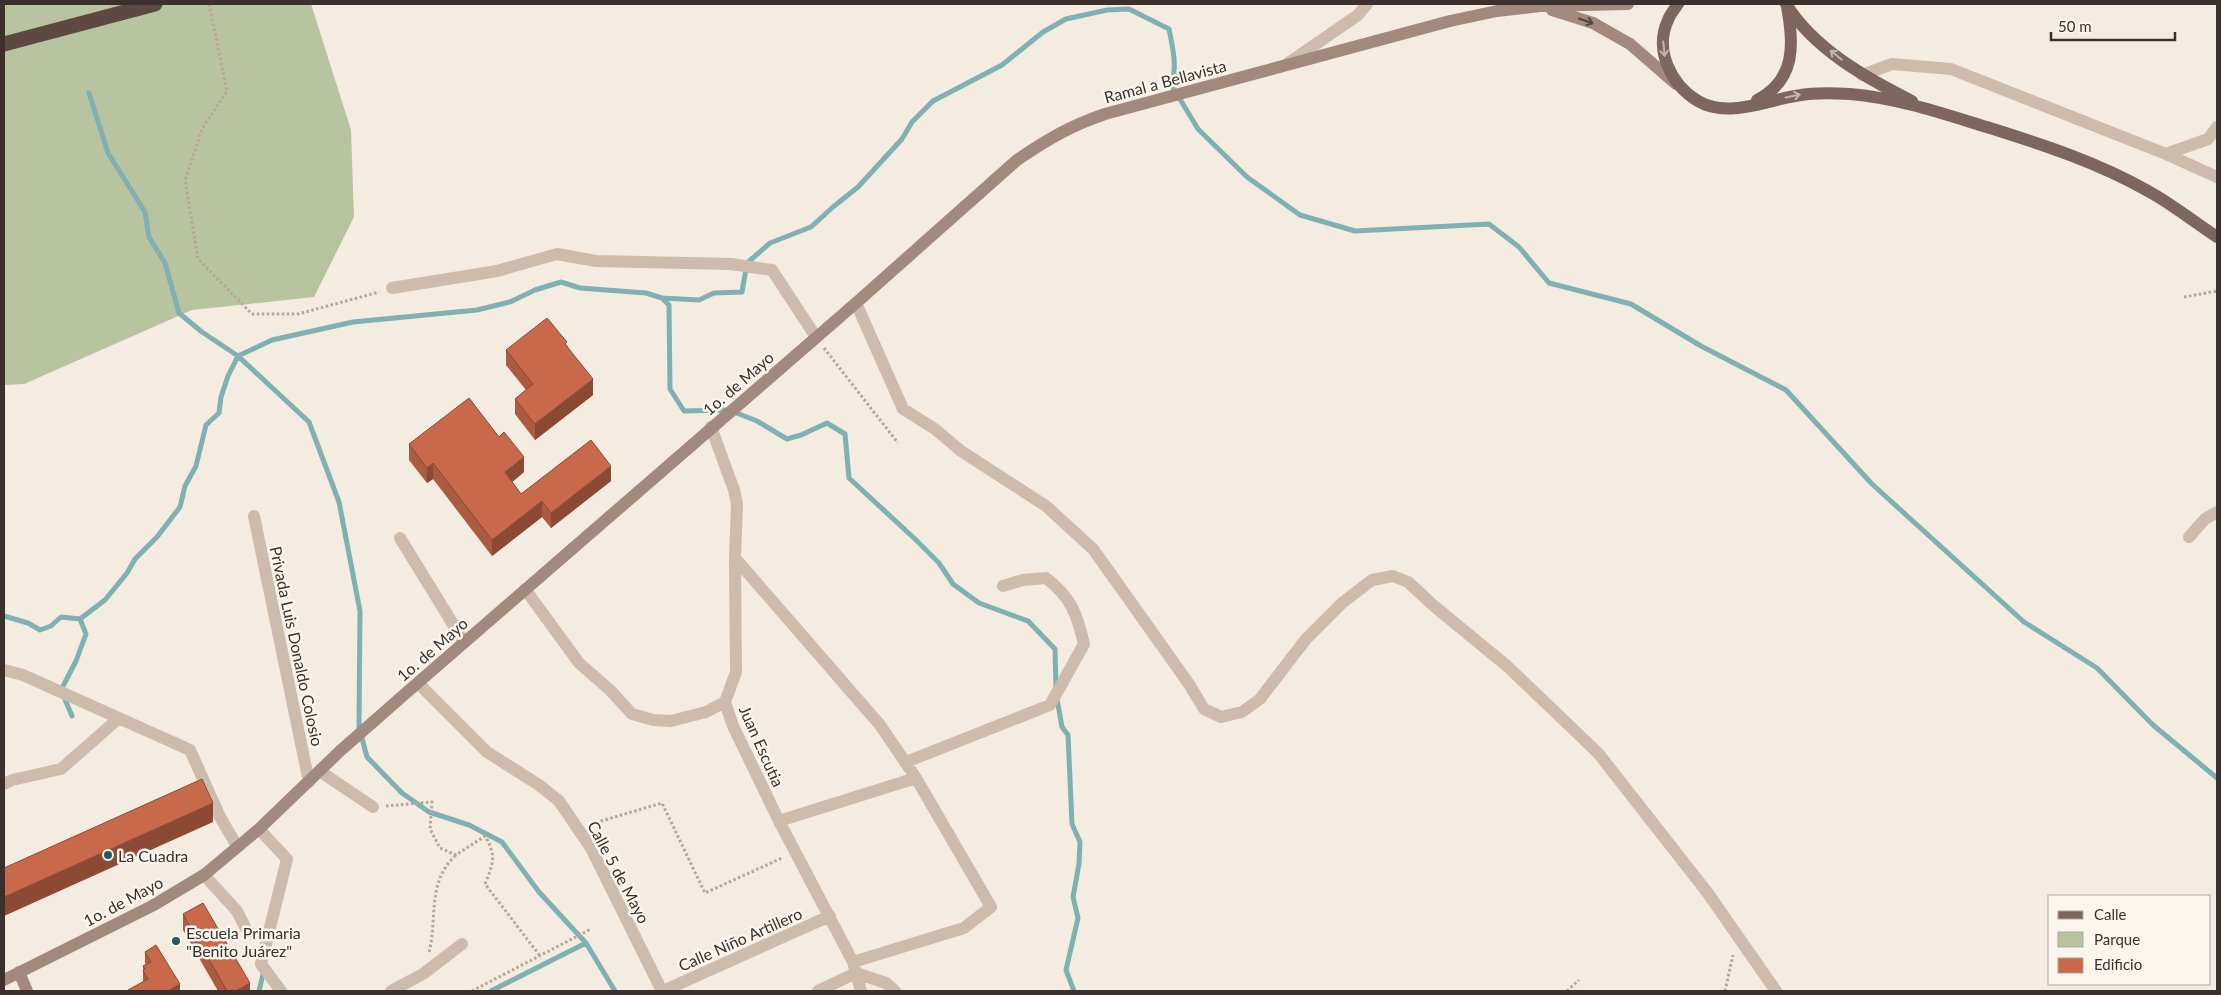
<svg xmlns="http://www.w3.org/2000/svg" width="2221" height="995" font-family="Lato,sans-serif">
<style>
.green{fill:#b8c4a0}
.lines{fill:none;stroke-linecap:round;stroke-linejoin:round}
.stream{stroke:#7fb0b2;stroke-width:5}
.path{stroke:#b9a596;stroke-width:3;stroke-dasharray:2.5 2.5;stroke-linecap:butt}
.street{stroke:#cdbbac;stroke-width:12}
.secondary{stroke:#a18a7d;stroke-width:12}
.primary{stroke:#7d675c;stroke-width:12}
.highway{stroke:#5c4a42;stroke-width:15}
.wall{fill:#ac5a40}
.shaded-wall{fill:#8c4a34}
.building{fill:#c8694b;stroke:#8c4a34}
.oneway{stroke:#544640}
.oneway2{stroke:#c2b5ac}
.poi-dot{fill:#1f5a5e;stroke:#fbf5ee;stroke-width:2}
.labels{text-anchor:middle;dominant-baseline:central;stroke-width:5;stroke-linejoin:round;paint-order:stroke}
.street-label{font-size:16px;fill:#3b302b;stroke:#fbf5ee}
.poi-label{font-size:16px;fill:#3b302b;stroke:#fbf5ee;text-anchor:start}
</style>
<rect width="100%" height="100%" fill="#f4ebe1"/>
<path class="green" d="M 4,4 L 311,4 L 351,130 L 354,217 L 314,297 L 192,310 L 24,384 L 4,385 Z"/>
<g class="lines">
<path class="stream" d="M 89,93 L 108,153 L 145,212 L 149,237 L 165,263 L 179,313 L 202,332 L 238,356 L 309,422 L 339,502 L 360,611 L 359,727 L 367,757 L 402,793 L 429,812 L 469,825 L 502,842 L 539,892 L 586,943 L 615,991
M 662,298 L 699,300 L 714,293 L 742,292 L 747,263 L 770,243 L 811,227 L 833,207 L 858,187 L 902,139 L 912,122 L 933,101 L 1002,65 L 1043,32 L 1066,19 L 1107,10 L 1129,9 L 1169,29 C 1173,48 1177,67 1172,86 L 1198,129 L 1247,177 L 1300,215 L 1355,231 L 1489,224 L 1519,247 L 1549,283 L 1631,304 L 1701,346 L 1786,390 L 1872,484 L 2024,622 L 2097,668 L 2153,725 L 2217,778
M 4,616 L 28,623 L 40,630 L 51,626 L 61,617 L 80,619 L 105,600 L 127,573 L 135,559 L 157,537 L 180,507 L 185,486 L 196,466 L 206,425 L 219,413 L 221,397 L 228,376 L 238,356 L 272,340 L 353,322 L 477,310 L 510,302 L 535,290 L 561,282 L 580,288 L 646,293 L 662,298 L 669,305 L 670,389 L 684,411 L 729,410 L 757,421 L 787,439 L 801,435 L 827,423 L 845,434 L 849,478 L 915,539 L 939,563 L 953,584 L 979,603 L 1028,621 L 1055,649 L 1056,688
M 1057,699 L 1062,727 L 1068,735 L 1072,824 L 1080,842 L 1079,864 L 1073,897 L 1078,918 L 1066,970 L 1074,991
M 72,716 L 61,690 L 76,661 L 86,634 L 80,619
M 259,991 L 264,970
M 491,991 L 586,943"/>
<path class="path" d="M 209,4 L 227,91 L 202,129 L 185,180 L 198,259 L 252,314 L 298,314 L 379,292
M 2184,297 L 2217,291
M 824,348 L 898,443
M 386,806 L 432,802 L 430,829 L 440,848 L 456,855 L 485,836 C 497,856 493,864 485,884 L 540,956
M 591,824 L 662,803 L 705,893 L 782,858
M 429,952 C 438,918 426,883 456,855
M 472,991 L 591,929
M 1567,991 L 1579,980
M 1725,991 L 1733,955"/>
<path class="street" d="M 1287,64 L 1358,15 L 1367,4
M 1862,75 L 1892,64 L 1951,69 L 2166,154 L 2217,177
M 2166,154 L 2208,139 L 2217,127
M 392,288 L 497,271 L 557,254 L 596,261 L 731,264 L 772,270 L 816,337
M 856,303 L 903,409 L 935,429 L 961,451 L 1046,506 L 1093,549 L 1189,684 L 1204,709 L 1221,717 L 1242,712 L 1260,699 L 1306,639 L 1342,603 L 1372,580 L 1393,576 L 1408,582 L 1434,606 L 1507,666 L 1598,753 L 1707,892 L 1776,991
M 711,427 L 734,490 L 737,504 L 735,558 L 736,672 L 725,702 L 733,726 L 779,821 L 853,962 L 861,991
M 254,516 L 309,782
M 2189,537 L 2205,519 L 2217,512
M 400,538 L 464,642
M 735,558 L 880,725 L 916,778 L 991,907 L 964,928 L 853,962
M 525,589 L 579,663 L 610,690 L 632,714 L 653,720 L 671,721 L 706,712 L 725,702
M 4,670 L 23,675 L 190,750 L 220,817 L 237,846
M 418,683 L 487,752 L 539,785 L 559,801 L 591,848 L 662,991
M 906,762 L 1050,705 L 1084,644 C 1077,614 1071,597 1046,578 L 1023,580 L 1003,586
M 321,772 L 373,807
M 4,784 L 12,780 L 61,769 L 118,719
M 779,821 L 916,778
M 259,829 L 287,859 L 261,964 L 281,991
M 204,875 L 237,911 L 245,927
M 856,973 L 886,983 L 895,991
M 391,991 L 423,974 L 462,944
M 663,991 L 830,916
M 818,991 L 856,973"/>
<path class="secondary" d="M 1552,10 L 1593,23 L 1630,44 L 1676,84
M 19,972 L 27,991
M 4,980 L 152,906 L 204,875 L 259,829 L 340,751 L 406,693 L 856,303 L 1017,160 C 1048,139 1070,126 1105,114 L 1450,21 L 1497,11 L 1540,6 L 1628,4"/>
<path class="primary" d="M 1678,4 C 1675,9 1670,14 1668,20 C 1654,50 1671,85 1698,101 C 1728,119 1770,99 1801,95 C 1817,92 1834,93 1850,94 C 1898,98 1944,114 1990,128 C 2044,145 2099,163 2148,191 C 2172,204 2194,222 2217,237
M 1786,4 C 1814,49 1866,78 1912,101
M 1757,100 C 1796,80 1794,44 1787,7"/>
<path class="highway" d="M 4,44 L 155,4"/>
</g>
<path class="wall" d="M 567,345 L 593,395 L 535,440 L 515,414 L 515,399 L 526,390 L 506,365 L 506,350 Z
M 409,444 L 524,472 L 512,482 L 521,494 L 611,481 L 551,528 L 542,517 L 492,556 L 433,479 L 427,483 L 409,460 Z
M 183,914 L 250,991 L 218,991 L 183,930 Z
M 145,952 L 180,991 L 128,991 L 128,990 L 143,982 L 143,966 L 146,964 L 145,963 Z"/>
<path class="shaded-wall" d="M 593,379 L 593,395 L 535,440 L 535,424 Z
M 524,457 L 524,472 L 505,488 L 505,472 Z
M 433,463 L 433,479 L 427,483 L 427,468 Z
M 611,466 L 611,481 L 551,528 L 551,513 Z
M 542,501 L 542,517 L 492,556 L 492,540 Z
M 213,803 L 213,822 L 4,916 L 4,897 Z
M 250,983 L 250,991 L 236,991 Z
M 180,984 L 180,991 L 168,991 Z"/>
<path class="building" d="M 547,318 L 567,342 L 565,344 L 593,379 L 535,424 L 515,399 L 533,384 L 506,350 Z
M 469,398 L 499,437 L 504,432 L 524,457 L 505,472 L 521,494 L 591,440 L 611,466 L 551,513 L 542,501 L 492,540 L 433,463 L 427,468 L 409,444 Z
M 202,779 L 213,803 L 4,897 L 4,868 Z
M 203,903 L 250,983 L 236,991 L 227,991 L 183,914 Z
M 156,945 L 180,984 L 168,991 L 128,991 L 128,990 L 148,979 L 143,971 L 145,969 L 143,966 L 151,962 L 145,952 Z"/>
<defs><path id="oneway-shaft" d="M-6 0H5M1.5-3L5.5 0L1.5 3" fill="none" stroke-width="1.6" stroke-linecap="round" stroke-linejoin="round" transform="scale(1.25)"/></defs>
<use class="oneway" href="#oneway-shaft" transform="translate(1586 21) rotate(19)"/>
<g class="oneway2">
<use href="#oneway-shaft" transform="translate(1664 49) rotate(84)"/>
<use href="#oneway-shaft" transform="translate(1836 55) rotate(-141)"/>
<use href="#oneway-shaft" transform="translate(1793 96) rotate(-12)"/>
</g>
<g class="poi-dot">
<circle cx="108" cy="855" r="5"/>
<circle cx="176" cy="941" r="5"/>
</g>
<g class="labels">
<g class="street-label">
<text transform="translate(1165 81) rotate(-15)">Ramal a Bellavista</text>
<text transform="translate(738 383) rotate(-41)">1o. de Mayo</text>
<text transform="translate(297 646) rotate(78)">Privada Luis Donaldo Colosio</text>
<text transform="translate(432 649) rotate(-41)">1o. de Mayo</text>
<text transform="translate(762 746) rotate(66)">Juan Escutia</text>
<text transform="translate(619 872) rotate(62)">Calle 5 de Mayo</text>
<text transform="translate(123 901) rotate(-28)">1o. de Mayo</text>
<text transform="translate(740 939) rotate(-24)">Calle Niño Artillero</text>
</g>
<g class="poi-label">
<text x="118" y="855">La Cuadra</text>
<text x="186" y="932">Escuela Primaria<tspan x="186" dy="18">"Benito Juárez"</tspan></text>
</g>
</g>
<rect width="2221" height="995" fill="none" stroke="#3b302b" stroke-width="10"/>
<rect x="2048" y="895" width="162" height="90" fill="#fbf5ee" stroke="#aea6a0"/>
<rect x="2058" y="911" width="25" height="8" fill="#7d675c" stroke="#aea6a0"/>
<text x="2094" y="920" font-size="15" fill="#3b302b">Calle</text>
<rect x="2058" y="932" width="25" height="15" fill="#b8c4a0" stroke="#aea6a0"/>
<text x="2094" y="945" font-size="15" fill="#3b302b">Parque</text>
<rect x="2058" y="958" width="25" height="15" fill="#c8694b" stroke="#aea6a0"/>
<text x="2094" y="970" font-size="15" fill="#3b302b">Edificio</text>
<path d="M2051 32v8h124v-8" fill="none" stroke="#3b302b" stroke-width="2.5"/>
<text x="2058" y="32" font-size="15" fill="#3b302b" stroke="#fbf5ee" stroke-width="4" paint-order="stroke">50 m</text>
</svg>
